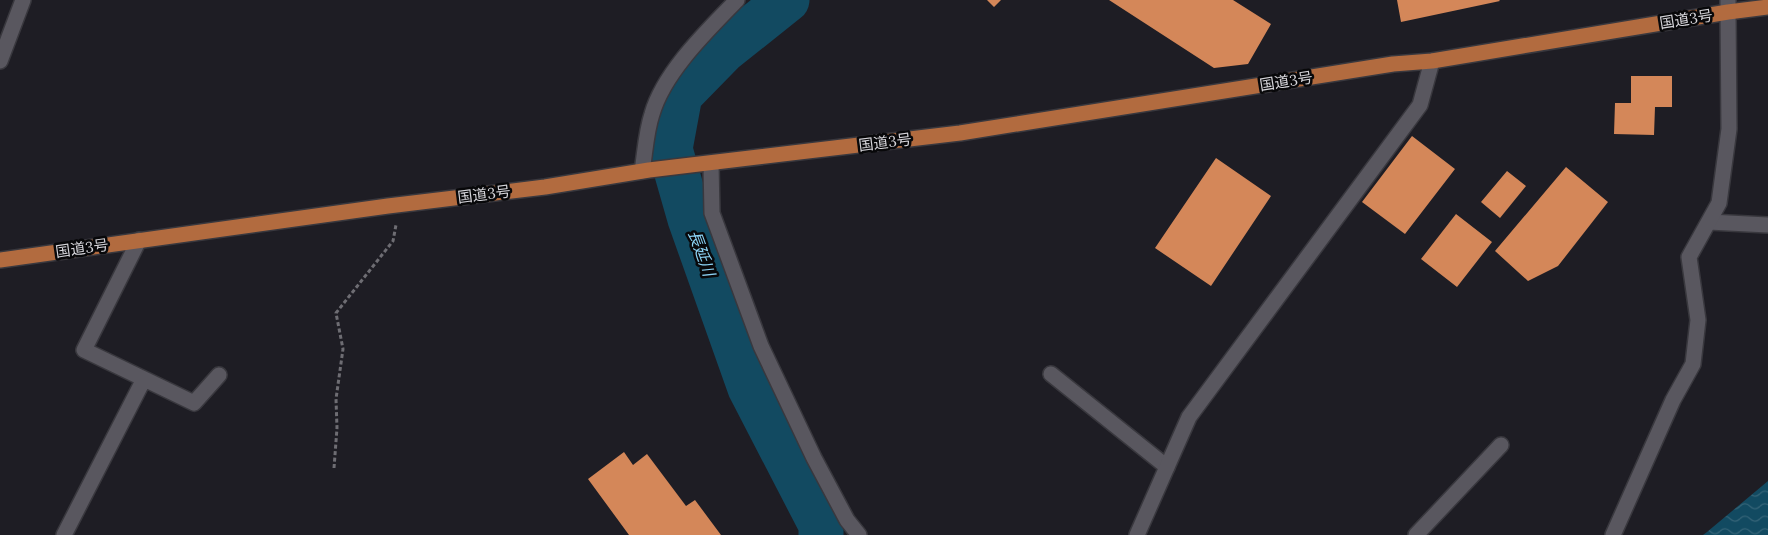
<svg xmlns="http://www.w3.org/2000/svg" width="1768" height="535" font-family="Lora,'Noto Sans JP',serif">
<style>
.water{fill:url(#water-waves)}
.lines{fill:none;stroke-linecap:round;stroke-linejoin:round}
.river{stroke:#124a61;stroke-width:45}
.building{fill:#d48759}
.service-casing{stroke:#39383e;stroke-width:18}
.minor-casing{stroke:#39383e;stroke-width:18}
.tertiary-casing{stroke:#39383e;stroke-width:18}
.trunk-casing{stroke:#39383e;stroke-width:18}
.path{stroke:#6e6d73;stroke-width:3;stroke-dasharray:4 2.5;stroke-linecap:butt}
.service{stroke:#59575f;stroke-width:15}
.minor{stroke:#59575f;stroke-width:15}
.tertiary{stroke:#59575f;stroke-width:15}
.trunk{stroke:#b26b3f;stroke-width:15}
.labels{text-anchor:middle;dominant-baseline:central;stroke-width:5;stroke-linejoin:round;paint-order:stroke}
.street-label{font-size:15px;fill:#d5d4d9;stroke:#08080a}
.water-label{font-size:16px;font-style:italic;fill:#8cd3f5;stroke:#08080a}
</style>
<defs>
<pattern id="water-waves" width="16" height="10" patternUnits="userSpaceOnUse" patternTransform="scale(1.25)"><rect width="16" height="10" fill="#124a61"/><path d="M0 5q4-4 8 0t8 0" fill="none" stroke="#346377"/></pattern>
</defs>
<rect width="100%" height="100%" fill="#1e1d24"/>
<path class="water" d="M 1768,481 L 1768,535 L 1703,535 L 1707,532 Z"/>
<g class="lines">
<path class="river" d="M 787,0 L 723,51 L 680,95 L 670,149 L 690,219 L 750,388 L 821,525 L 821,535"/>
</g>
<path class="building" d="M 987,0 L 1001,0 L 994,7 Z
M 1109,0 L 1233,0 L 1271,24 L 1248,64 L 1214,68 Z
M 1397,0 L 1499,0 L 1500,1 L 1401,22 Z
M 1631,76 L 1672,76 L 1672,107 L 1655,107 L 1654,135 L 1614,134 L 1615,103 L 1631,103 Z
M 1412,136 L 1455,169 L 1405,234 L 1362,202 Z
M 1216,158 L 1271,196 L 1211,286 L 1155,248 Z
M 1566,167 L 1608,202 L 1558,266 L 1528,281 L 1495,251 Z
M 1507,171 L 1526,186 L 1500,218 L 1481,202 Z
M 1456,214 L 1492,242 L 1457,287 L 1421,259 Z
M 624,452 L 633,465 L 647,454 L 686,506 L 695,500 L 721,535 L 629,535 L 588,479 Z"/>
<g class="lines">
<g class="service-casing">
<path id="service" d="M 1709,222 L 1768,225
M 1051,374 L 1167,467"/>
</g>
<g class="minor-casing">
<path id="minor" d="M 0,61 L 23,0
M 711,164 L 712,213 L 761,346 L 814,458 L 847,520 L 859,535
M 642,171 C 645,153 646,132 652,114 C 664,72 707,31 737,0
M 139,240 L 84,350 L 194,403 L 219,375
M 64,535 L 144,379
M 1137,535 L 1189,417 L 1420,105 L 1432,61
M 1416,535 L 1501,445
M 1613,535 L 1673,400 L 1693,364 L 1698,320 L 1689,257 L 1719,203 L 1729,129 L 1728,12"/>
</g>
<g class="tertiary-casing">
<path id="tertiary" d="M 1728,0 L 1728,12"/>
</g>
<g class="trunk-casing">
<path id="trunk" d="M 0,260 L 388,206 L 545,187 L 649,170 L 960,133 L 1393,64 L 1432,61 L 1728,12 L 1768,7"/>
</g>
<path class="path" d="M 334,468 L 337,428 L 336,399 L 343,349 L 336,313 L 393,241 L 396,225"/>
<use href="#service" class="service"/>
<use href="#minor" class="minor"/>
<use href="#tertiary" class="tertiary"/>
<use href="#trunk" class="trunk"/>
</g>
<g class="labels">
<g class="street-label">
<text transform="translate(1686 19) rotate(-9)">国道3号</text>
<text transform="translate(1286 81) rotate(-9)">国道3号</text>
<text transform="translate(885 142) rotate(-7)">国道3号</text>
<text transform="translate(484 194) rotate(-7)">国道3号</text>
<text transform="translate(82 248) rotate(-8)">国道3号</text>
</g>
<g class="water-label">
<text transform="translate(702 253) rotate(70)">長延川</text>
</g>
</g>
</svg>
